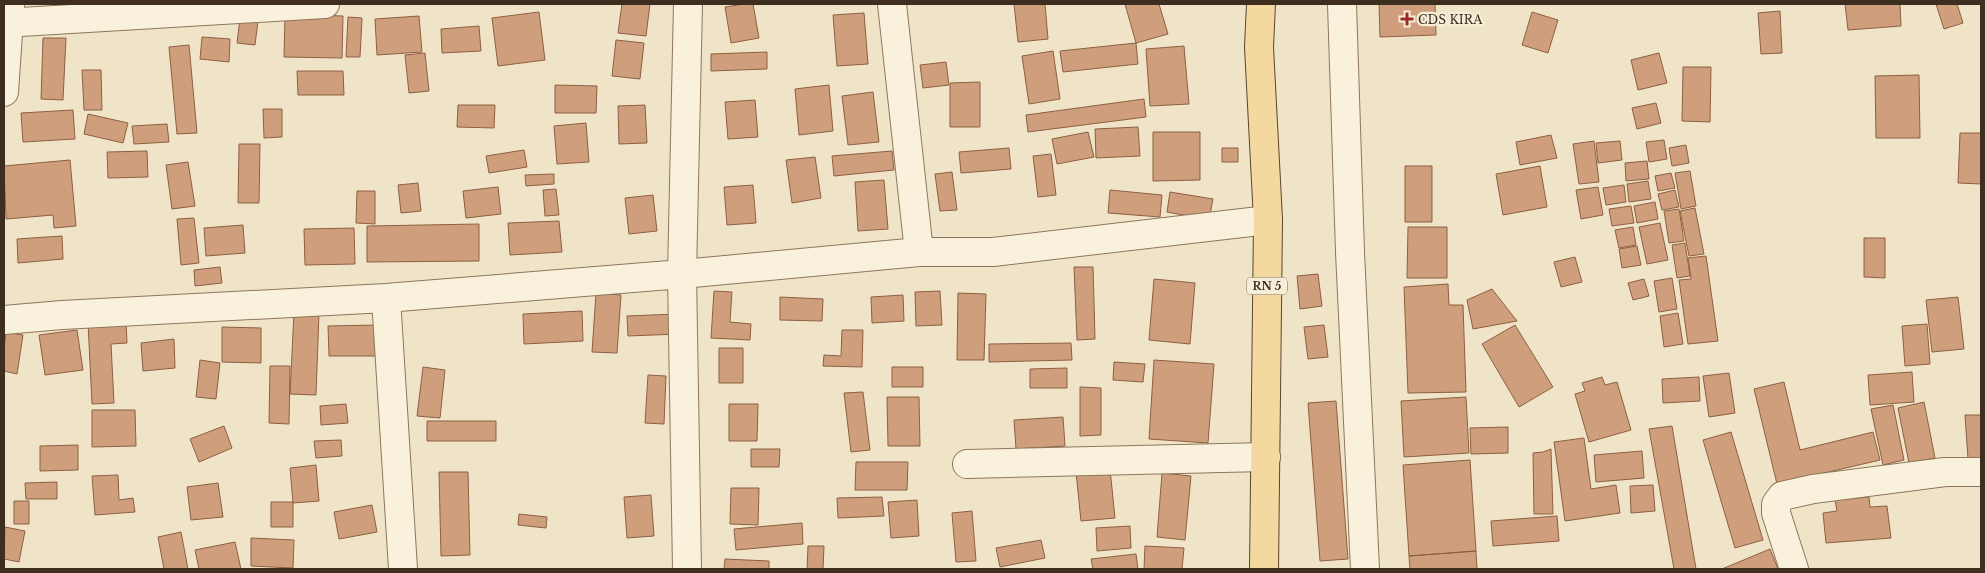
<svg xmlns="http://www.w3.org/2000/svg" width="1985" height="573" font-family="'Libre Baskerville',serif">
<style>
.building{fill:#cf9f7d;stroke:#8d5f41}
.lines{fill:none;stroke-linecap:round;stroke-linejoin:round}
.minor-casing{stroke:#8d765c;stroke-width:30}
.major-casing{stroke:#5b4430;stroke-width:30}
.minor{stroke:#faf1dc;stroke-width:28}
.major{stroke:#f3d9a0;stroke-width:28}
.poi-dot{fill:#9e2a2b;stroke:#f7eed8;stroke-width:2}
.labels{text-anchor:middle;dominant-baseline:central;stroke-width:4.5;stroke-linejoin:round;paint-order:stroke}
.shield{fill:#f7eed8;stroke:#756857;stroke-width:1}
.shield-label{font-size:11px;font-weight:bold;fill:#3d2e20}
.poi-label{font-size:12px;fill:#3d2e20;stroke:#f7eed8;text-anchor:start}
</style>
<rect width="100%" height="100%" fill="#f0e4c8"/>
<path class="building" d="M 622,4 L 650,4 L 646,36 L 618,33 Z
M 744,4 L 753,4 L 759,38 L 731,43 L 725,7 Z
M 1014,4 L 1045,4 L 1048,39 L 1018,42 Z
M 1125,4 L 1159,4 L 1168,34 L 1136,43 Z
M 1379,4 L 1435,4 L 1436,35 L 1380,37 Z
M 1845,4 L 1900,4 L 1901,26 L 1848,30 Z
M 1936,4 L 1957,4 L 1963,23 L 1944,29 Z
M 1780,11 L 1782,53 L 1761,54 L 1758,13 Z
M 539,12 L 545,60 L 498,66 L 492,18 Z
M 1532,12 L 1558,20 L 1548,53 L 1522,45 Z
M 864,13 L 868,64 L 837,66 L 833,15 Z
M 285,14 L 343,16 L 342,58 L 284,57 Z
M 419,16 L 422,52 L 377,55 L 375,19 Z
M 348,17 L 362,18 L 360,57 L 346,57 Z
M 240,18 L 258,21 L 255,45 L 237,43 Z
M 479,26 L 481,51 L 442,53 L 441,29 Z
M 202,37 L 230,39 L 229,62 L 200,59 Z
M 43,38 L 66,38 L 63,100 L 41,99 Z
M 616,40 L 644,43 L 640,79 L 612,76 Z
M 1136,43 L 1138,64 L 1063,72 L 1060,51 Z
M 189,45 L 197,133 L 177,134 L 169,47 Z
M 1184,46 L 1189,104 L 1150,106 L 1146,49 Z
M 1053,51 L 1060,99 L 1029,104 L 1022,56 Z
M 767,52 L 767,69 L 711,71 L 711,54 Z
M 425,53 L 429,91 L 409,93 L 405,55 Z
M 1659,53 L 1667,83 L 1638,90 L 1631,60 Z
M 946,62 L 949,85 L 923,88 L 920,65 Z
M 1683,67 L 1711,67 L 1710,122 L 1682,121 Z
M 82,70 L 101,70 L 102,110 L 84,110 Z
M 297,71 L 343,71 L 344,95 L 298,95 Z
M 1919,75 L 1920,138 L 1876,138 L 1875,76 Z
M 980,82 L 980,127 L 950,127 L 950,83 Z
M 555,85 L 597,86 L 596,113 L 555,113 Z
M 829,85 L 833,131 L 799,135 L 795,89 Z
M 873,92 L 879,142 L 848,145 L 842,96 Z
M 1144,99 L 1146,117 L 1028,132 L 1026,115 Z
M 755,100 L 758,137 L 728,139 L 725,102 Z
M 1656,103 L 1661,123 L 1637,129 L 1632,108 Z
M 458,105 L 495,105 L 494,128 L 457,127 Z
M 645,105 L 647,143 L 619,144 L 618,106 Z
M 263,109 L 282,109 L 282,137 L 264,138 Z
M 73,110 L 75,139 L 23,142 L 21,113 Z
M 88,114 L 128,123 L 123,143 L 84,134 Z
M 586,123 L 589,162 L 557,164 L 554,126 Z
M 167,124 L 169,142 L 134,144 L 132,126 Z
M 1138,127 L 1140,156 L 1096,158 L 1095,129 Z
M 1088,132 L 1094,157 L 1057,164 L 1052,139 Z
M 1153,132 L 1200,132 L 1200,180 L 1153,181 Z
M 1960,133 L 1981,133 L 1981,184 L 1958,183 Z
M 1551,135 L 1557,158 L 1520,165 L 1516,142 Z
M 1664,140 L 1667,159 L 1649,162 L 1646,142 Z
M 1594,141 L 1599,182 L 1579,184 L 1573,144 Z
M 1620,141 L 1622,160 L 1598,163 L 1596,143 Z
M 239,144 L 260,144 L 259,203 L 238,203 Z
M 1686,145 L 1689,163 L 1672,166 L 1669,148 Z
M 1009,148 L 1011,169 L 961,173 L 959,152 Z
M 1222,148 L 1238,148 L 1238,162 L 1222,162 Z
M 524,150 L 527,167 L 489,173 L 486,156 Z
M 147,151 L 148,177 L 108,178 L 107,152 Z
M 892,151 L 894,170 L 834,176 L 832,156 Z
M 1051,154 L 1056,195 L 1038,197 L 1033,156 Z
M 815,157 L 821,198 L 792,203 L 786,160 Z
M 70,160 L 76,226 L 54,228 L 53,215 L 6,219 L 4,166 Z
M 1647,161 L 1649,179 L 1626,181 L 1625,163 Z
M 188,162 L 195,206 L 172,209 L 166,165 Z
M 1405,166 L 1432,166 L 1432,222 L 1405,222 Z
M 1540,166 L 1547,207 L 1503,215 L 1496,174 Z
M 1690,171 L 1696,206 L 1681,209 L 1675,173 Z
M 952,172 L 957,210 L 940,211 L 935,174 Z
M 1671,173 L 1675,188 L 1658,191 L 1655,176 Z
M 554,174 L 554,184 L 526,186 L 525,175 Z
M 884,180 L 888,229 L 858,231 L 855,182 Z
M 1648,181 L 1651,199 L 1629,202 L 1627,184 Z
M 418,183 L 421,211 L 401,213 L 398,185 Z
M 753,185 L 756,223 L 727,225 L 724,187 Z
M 1624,185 L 1626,202 L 1606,205 L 1603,188 Z
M 498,187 L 501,214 L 466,218 L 463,191 Z
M 1598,187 L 1603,215 L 1581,219 L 1576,190 Z
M 556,189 L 559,215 L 545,216 L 543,190 Z
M 1110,190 L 1162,195 L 1160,217 L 1108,213 Z
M 1675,190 L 1679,207 L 1662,210 L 1658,194 Z
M 357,191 L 375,191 L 375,224 L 356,223 Z
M 1170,192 L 1213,199 L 1209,220 L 1167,212 Z
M 653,195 L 657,231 L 629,234 L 625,198 Z
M 1655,202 L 1658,219 L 1637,223 L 1634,206 Z
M 1631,206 L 1634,223 L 1612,226 L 1609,209 Z
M 1695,208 L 1704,254 L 1689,256 L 1680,211 Z
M 1679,209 L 1684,241 L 1669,243 L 1664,211 Z
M 194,218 L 199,263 L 181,265 L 177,219 Z
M 559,221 L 562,252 L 510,255 L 508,223 Z
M 1660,223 L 1668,260 L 1647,264 L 1639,227 Z
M 479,224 L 479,261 L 367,262 L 367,226 Z
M 243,225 L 245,253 L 206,256 L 204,228 Z
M 1408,227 L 1447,227 L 1447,278 L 1407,278 Z
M 1633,227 L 1636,245 L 1619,248 L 1615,230 Z
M 354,228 L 355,264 L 305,265 L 304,229 Z
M 62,236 L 63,259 L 18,263 L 17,239 Z
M 1864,238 L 1885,238 L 1885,278 L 1864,277 Z
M 1685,243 L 1690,276 L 1677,278 L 1672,245 Z
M 1637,246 L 1641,265 L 1622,268 L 1619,249 Z
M 1706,256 L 1718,341 L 1688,344 L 1679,280 L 1691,279 L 1688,258 Z
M 1575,257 L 1582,282 L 1561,287 L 1554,262 Z
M 220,267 L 222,283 L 195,286 L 194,270 Z
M 1074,267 L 1093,267 L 1095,339 L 1077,340 Z
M 1318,274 L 1322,306 L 1300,309 L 1297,276 Z
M 1672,278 L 1677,309 L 1659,312 L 1654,281 Z
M 1154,279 L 1195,283 L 1190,344 L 1149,340 Z
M 1644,279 L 1649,296 L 1633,300 L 1628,283 Z
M 1448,284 L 1449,305 L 1463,305 L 1466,392 L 1408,393 L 1404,287 Z
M 1492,289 L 1517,321 L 1473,329 L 1467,300 Z
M 714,291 L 732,292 L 730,322 L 751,324 L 750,340 L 711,338 Z
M 940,291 L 942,325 L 916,326 L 915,292 Z
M 596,293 L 621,295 L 617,353 L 592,352 Z
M 958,293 L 986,294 L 984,360 L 957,360 Z
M 903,295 L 904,321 L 872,323 L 871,297 Z
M 780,297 L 823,299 L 822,321 L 780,320 Z
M 1958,297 L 1964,349 L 1932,352 L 1926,300 Z
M 582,311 L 583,341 L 524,344 L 523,314 Z
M 294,312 L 319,313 L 316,395 L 290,394 Z
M 1678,313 L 1683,344 L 1664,347 L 1660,316 Z
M 677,314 L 678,334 L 628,336 L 627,316 Z
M 126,322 L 127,343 L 111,344 L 114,403 L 92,404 L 88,323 Z
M 1927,324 L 1930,364 L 1905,366 L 1902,326 Z
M 376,325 L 377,356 L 329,356 L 328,326 Z
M 1324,325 L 1328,357 L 1308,359 L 1304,327 Z
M 1515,325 L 1553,387 L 1519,407 L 1482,344 Z
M 222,327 L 261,328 L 261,363 L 222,362 Z
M 77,330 L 83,370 L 45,375 L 39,335 Z
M 842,330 L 863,330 L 862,367 L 823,366 L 824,355 L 841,356 Z
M 6,332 L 23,335 L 17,374 L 4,371 L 4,348 Z
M 174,339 L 175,368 L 143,371 L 141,343 Z
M 1071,343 L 1072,360 L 989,362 L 989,344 Z
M 719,348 L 743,348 L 743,383 L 719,383 Z
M 200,360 L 220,363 L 216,399 L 196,397 Z
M 1154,360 L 1214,364 L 1208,443 L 1149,439 Z
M 1114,362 L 1145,364 L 1143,382 L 1113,380 Z
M 270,366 L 290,366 L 289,424 L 269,423 Z
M 423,367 L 445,370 L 440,418 L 417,416 Z
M 892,367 L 923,367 L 923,387 L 892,387 Z
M 1067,368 L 1067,388 L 1030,388 L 1030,369 Z
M 1912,372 L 1914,402 L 1870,405 L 1868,375 Z
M 1729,373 L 1735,413 L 1709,417 L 1703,376 Z
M 648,375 L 666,376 L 664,424 L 645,423 Z
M 1602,377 L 1605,385 L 1617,382 L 1631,430 L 1589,442 L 1575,394 L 1585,391 L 1582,383 Z
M 1699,377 L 1700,401 L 1663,403 L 1662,379 Z
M 1784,382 L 1800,450 L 1873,432 L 1880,460 L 1777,484 L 1754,389 Z
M 1080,387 L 1101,388 L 1101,435 L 1080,436 Z
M 863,392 L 870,450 L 851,452 L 844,393 Z
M 887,397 L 919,397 L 920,446 L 888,446 Z
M 1466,397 L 1469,453 L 1404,457 L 1401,401 Z
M 1336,401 L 1348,559 L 1320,561 L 1308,403 Z
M 1924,402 L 1935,458 L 1909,463 L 1898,408 Z
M 346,404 L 348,423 L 321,425 L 320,406 Z
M 729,404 L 758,404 L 757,441 L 729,441 Z
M 1893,405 L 1904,460 L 1883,465 L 1871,409 Z
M 92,410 L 135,410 L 136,446 L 92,447 Z
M 1965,415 L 1981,415 L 1981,459 L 1968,459 Z
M 1063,417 L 1065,446 L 1016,449 L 1014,420 Z
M 427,421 L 496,421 L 496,441 L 427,441 Z
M 224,426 L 232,448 L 199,462 L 190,439 Z
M 1672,426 L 1696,569 L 1674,569 L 1649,429 Z
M 1508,427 L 1508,453 L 1471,454 L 1470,428 Z
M 1731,432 L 1763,540 L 1735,548 L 1703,440 Z
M 1584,438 L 1591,489 L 1616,485 L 1620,513 L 1565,521 L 1554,442 Z
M 341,440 L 342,456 L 316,458 L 314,441 Z
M 78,445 L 78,470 L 40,471 L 40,446 Z
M 751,449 L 780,449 L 779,467 L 751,467 Z
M 1551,449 L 1553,514 L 1534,514 L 1533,453 L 1543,452 Z
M 1642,451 L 1644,478 L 1596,482 L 1594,455 Z
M 1470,460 L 1476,551 L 1409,556 L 1403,465 Z
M 856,462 L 908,462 L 907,490 L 855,490 Z
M 316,465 L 319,501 L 293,503 L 290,468 Z
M 1110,469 L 1115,518 L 1081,521 L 1076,472 Z
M 439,472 L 468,472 L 470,555 L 441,556 Z
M 1162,473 L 1191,476 L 1185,540 L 1157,537 Z
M 118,475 L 119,500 L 133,498 L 135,512 L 95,515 L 92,476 Z
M 57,482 L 57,499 L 26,499 L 25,483 Z
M 218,483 L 223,517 L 191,520 L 187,487 Z
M 1653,485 L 1655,511 L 1631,513 L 1630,486 Z
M 731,488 L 759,488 L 758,525 L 730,524 Z
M 651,495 L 654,536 L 627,538 L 624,497 Z
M 882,497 L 884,516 L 838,518 L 837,498 Z
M 1869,497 L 1870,507 L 1887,506 L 1891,538 L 1826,543 L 1823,513 L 1837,511 L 1835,500 Z
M 917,500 L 919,536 L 891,538 L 888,502 Z
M 14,501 L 29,501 L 29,524 L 14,524 Z
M 271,502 L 293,502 L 293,527 L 271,527 Z
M 372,505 L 377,532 L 339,539 L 334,512 Z
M 972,511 L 976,561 L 956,562 L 952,513 Z
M 519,514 L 547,517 L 546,528 L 518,525 Z
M 1557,516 L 1559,541 L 1493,546 L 1491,521 Z
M 802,523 L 803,544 L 736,550 L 734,529 Z
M 1130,526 L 1131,548 L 1097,551 L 1096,528 Z
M 5,527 L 25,531 L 19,562 L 4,559 Z
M 181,532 L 188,569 L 164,569 L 158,537 Z
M 251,538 L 294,540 L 293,568 L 251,566 Z
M 1041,540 L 1045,558 L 1000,567 L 996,548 Z
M 235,542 L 241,569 L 199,569 L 195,550 Z
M 808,546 L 824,546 L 823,569 L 807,569 Z
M 1145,546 L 1184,548 L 1182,569 L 1144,569 Z
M 1770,549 L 1778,569 L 1722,569 Z
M 1476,551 L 1477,569 L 1410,569 L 1409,556 Z
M 1136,554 L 1138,569 L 1093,569 L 1091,559 Z
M 725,559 L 769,561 L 769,569 L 724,569 Z"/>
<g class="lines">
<g class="minor-casing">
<path id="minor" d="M 892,4 L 919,252
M 1342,4 L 1350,252 L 1365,569
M 4,23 L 325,4
M 4,92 L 10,4
M 386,298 L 403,569
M 4,320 L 62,315 L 386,298 L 682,274 L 919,252 L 993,252 L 1268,220
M 967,464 L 1266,457
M 687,569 L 682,274 L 688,4
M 1794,569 L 1776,513 L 1776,504 L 1782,496 L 1813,489 L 1945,472 L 1981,472"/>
</g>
<g class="major-casing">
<path id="major" d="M 1261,4 L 1259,47 L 1268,220 L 1264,569"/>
</g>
<use href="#minor" class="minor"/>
<use href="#major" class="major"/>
</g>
<path class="poi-dot" d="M1404.5 11.5h5v5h5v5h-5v5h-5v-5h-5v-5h5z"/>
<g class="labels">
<rect class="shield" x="1247" y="277.5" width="40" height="17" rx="4"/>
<g class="shield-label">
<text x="1267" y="286">RN 5</text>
</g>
<g class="poi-label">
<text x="1418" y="19">CDS KIRA</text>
</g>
</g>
<rect width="1985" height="573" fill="none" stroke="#3d2e20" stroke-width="10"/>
</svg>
